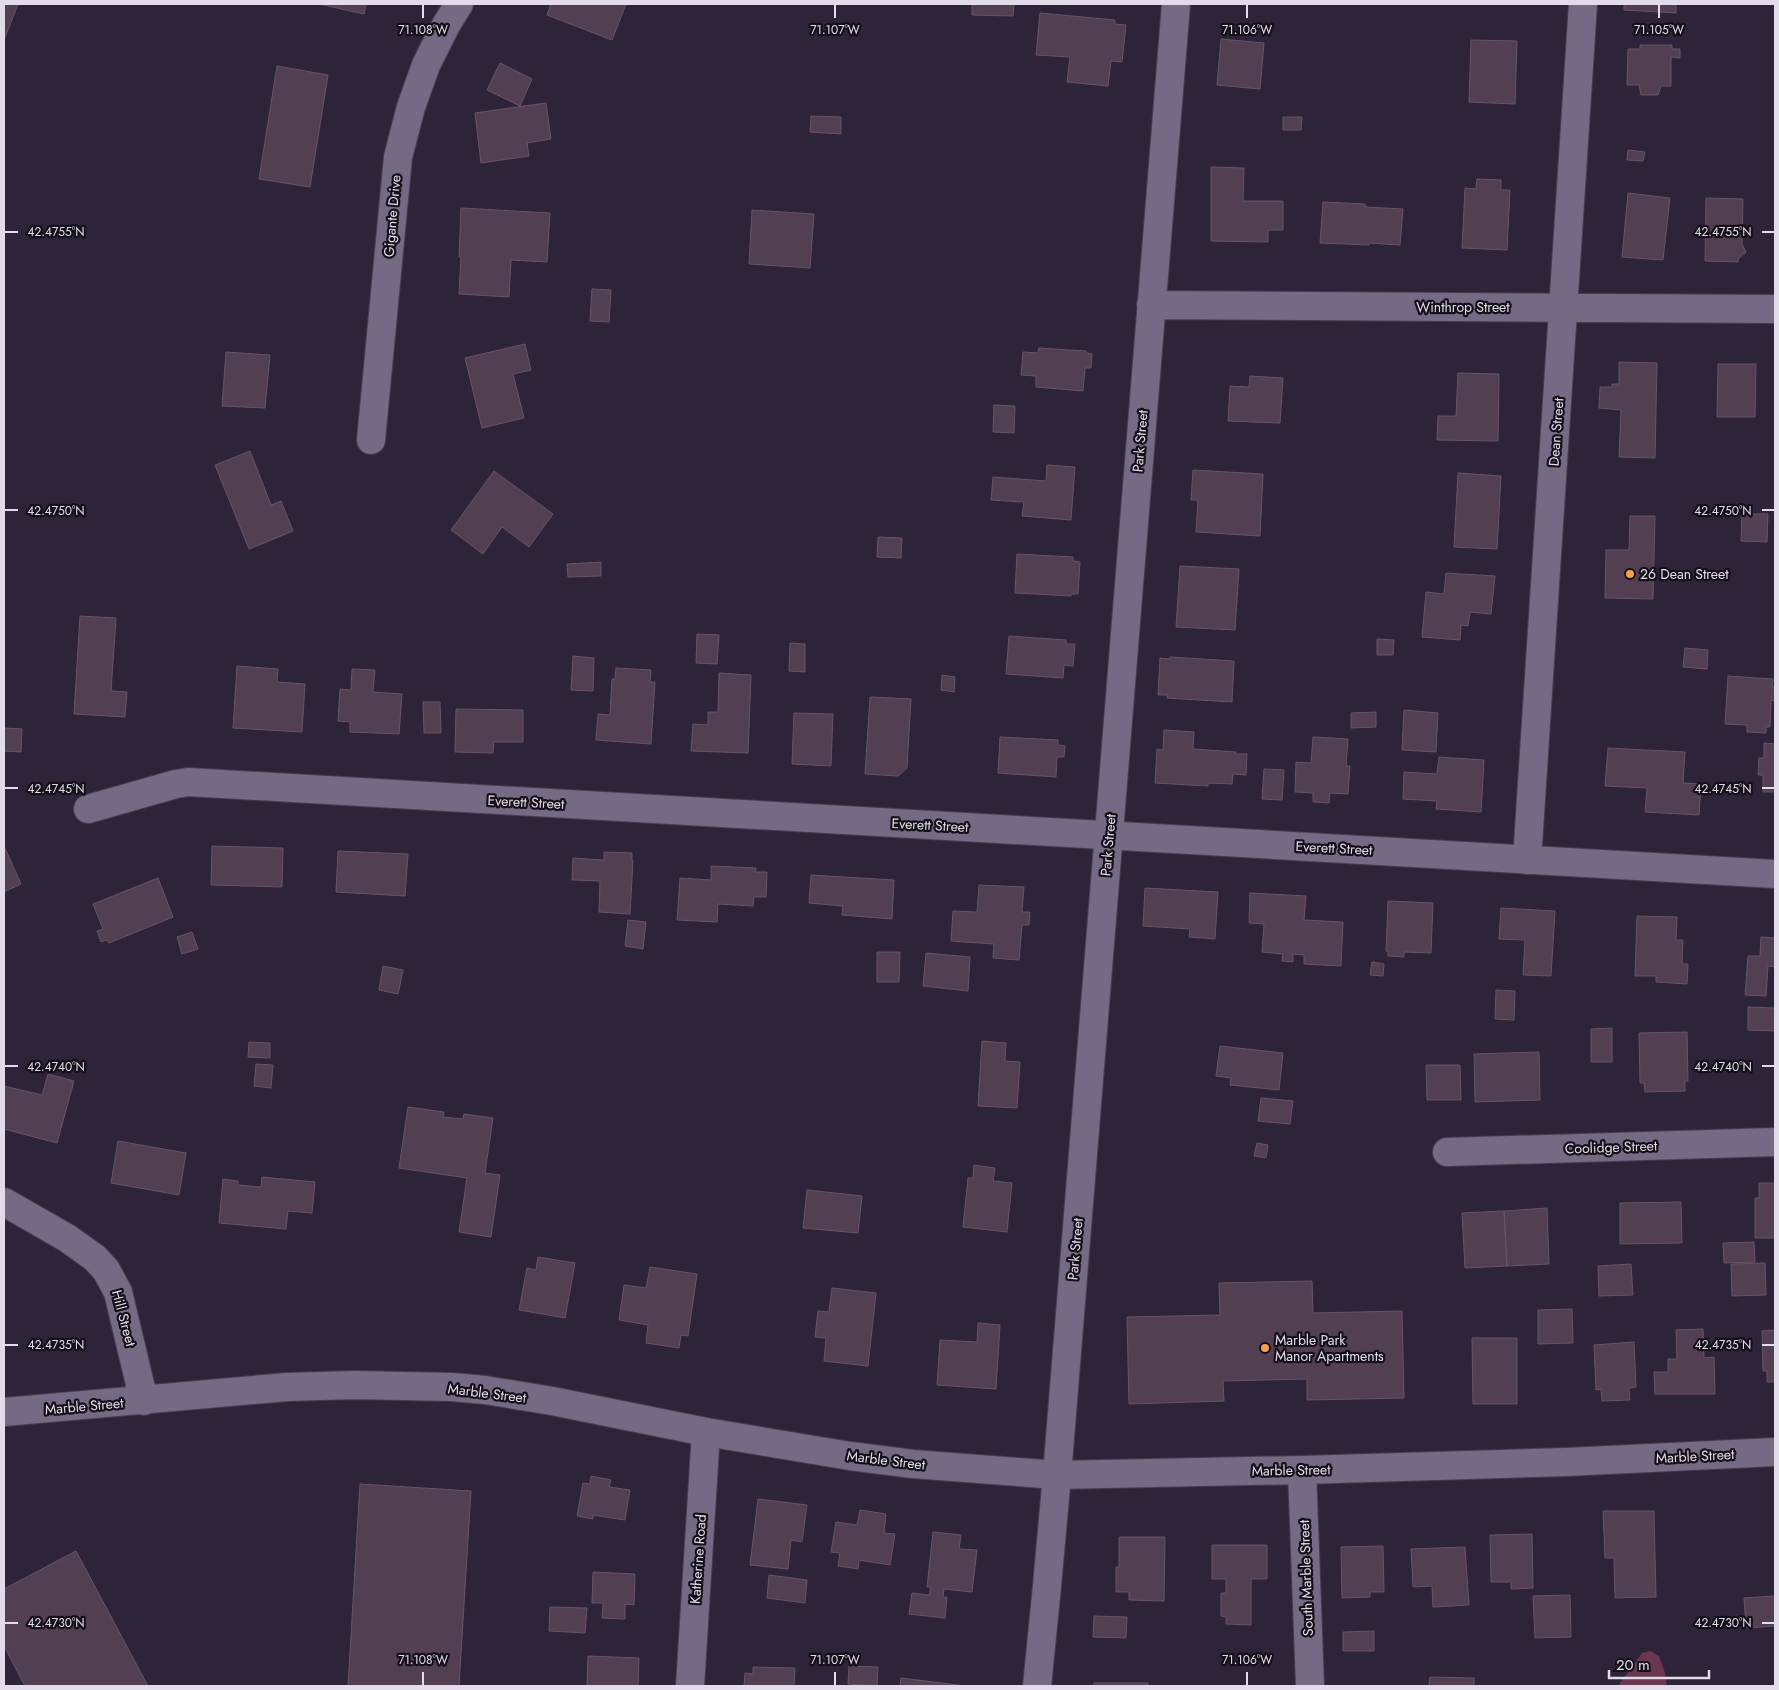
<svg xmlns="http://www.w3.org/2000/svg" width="1779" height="1690" font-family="Jost,sans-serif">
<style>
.green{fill:#6a3650}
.building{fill:#533f52;stroke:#695468}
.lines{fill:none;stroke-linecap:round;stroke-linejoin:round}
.street-casing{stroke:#473f50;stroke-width:30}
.secondary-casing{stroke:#473f50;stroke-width:30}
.street{stroke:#746a83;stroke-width:28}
.secondary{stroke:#746a83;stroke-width:28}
.ticks{fill:none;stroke:#e2dcea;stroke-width:2}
.poi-dot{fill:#f99f4d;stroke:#141019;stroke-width:2}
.labels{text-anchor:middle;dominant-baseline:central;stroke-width:4.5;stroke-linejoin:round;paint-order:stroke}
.street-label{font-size:14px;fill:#e2dcea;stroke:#141019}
.poi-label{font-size:14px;fill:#e2dcea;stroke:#141019;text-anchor:start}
.ticks-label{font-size:12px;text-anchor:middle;fill:#e2dcea;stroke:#141019;stroke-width:4.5;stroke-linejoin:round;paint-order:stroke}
</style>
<rect width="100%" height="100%" fill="#2d2439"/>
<path class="green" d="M 1651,1651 L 1659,1656 L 1665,1673 L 1667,1686 L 1618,1686 L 1642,1653 Z"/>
<path class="building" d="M 4,4 L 18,4 L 4,40 Z
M 319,4 L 366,4 L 364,14 Z
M 551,4 L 626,4 L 612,40 L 547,15 Z
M 972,4 L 1014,4 L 1013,16 L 972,15 Z
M 1624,4 L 1676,4 L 1676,13 L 1624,10 Z
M 1040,13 L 1115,20 L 1115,24 L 1126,25 L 1122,62 L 1111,61 L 1108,86 L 1067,82 L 1070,57 L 1036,55 Z
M 1221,39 L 1264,43 L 1260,89 L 1217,85 Z
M 1471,40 L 1517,41 L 1515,104 L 1469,102 Z
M 1640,45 L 1672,45 L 1672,49 L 1680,49 L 1680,58 L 1671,57 L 1671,86 L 1661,86 L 1658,95 L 1641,95 L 1639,85 L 1627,85 L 1628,49 L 1640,49 Z
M 500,63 L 532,79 L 520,106 L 487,90 Z
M 277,66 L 328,75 L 310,187 L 259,179 Z
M 546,103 L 551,139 L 527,143 L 529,156 L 481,163 L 475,113 Z
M 811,116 L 841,117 L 841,134 L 810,132 Z
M 1283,117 L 1302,117 L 1301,130 L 1283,130 Z
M 1628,150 L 1645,152 L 1643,161 L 1627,160 Z
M 1211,167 L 1244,168 L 1243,201 L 1283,201 L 1283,230 L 1268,230 L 1268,242 L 1211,241 Z
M 1477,179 L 1501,180 L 1501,190 L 1510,190 L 1507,250 L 1462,248 L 1465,188 L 1476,189 Z
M 1628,193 L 1670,198 L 1663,260 L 1622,257 Z
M 1706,198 L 1743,199 L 1742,244 L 1746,252 L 1738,259 L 1738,262 L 1705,261 Z
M 1323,202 L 1365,204 L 1365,207 L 1403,209 L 1400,245 L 1369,243 L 1369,245 L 1320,243 Z
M 461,208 L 550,213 L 547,262 L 511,260 L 509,297 L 459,294 L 461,257 L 459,257 Z
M 752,210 L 814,214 L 810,268 L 749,264 Z
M 592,289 L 611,290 L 609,322 L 590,321 Z
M 525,344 L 531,370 L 513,374 L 524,418 L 482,428 L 465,358 Z
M 1039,348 L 1086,351 L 1086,353 L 1092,354 L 1091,368 L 1085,368 L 1083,391 L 1036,387 L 1036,376 L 1021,375 L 1023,352 L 1038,353 Z
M 226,352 L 270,355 L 265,408 L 222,406 Z
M 1619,362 L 1657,363 L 1655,458 L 1619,457 L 1621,410 L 1599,408 L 1600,387 L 1612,387 L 1612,384 L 1619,384 Z
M 1718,364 L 1756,364 L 1755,417 L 1717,417 Z
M 1458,373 L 1499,374 L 1498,441 L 1437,440 L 1438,416 L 1456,416 Z
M 1250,376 L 1283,378 L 1280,423 L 1228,421 L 1230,386 L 1249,387 Z
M 994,405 L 1015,406 L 1014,433 L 993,432 Z
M 250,451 L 271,505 L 281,501 L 293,531 L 249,549 L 215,465 Z
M 1047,465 L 1075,467 L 1071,520 L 1022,516 L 1024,502 L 991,500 L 993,477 L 1046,481 Z
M 1193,470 L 1263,474 L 1260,536 L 1196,532 L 1198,500 L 1191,500 Z
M 494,471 L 553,514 L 529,547 L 502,527 L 483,554 L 451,530 Z
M 1458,473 L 1501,476 L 1497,549 L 1454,547 Z
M 1742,514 L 1768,514 L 1767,542 L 1741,541 Z
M 1630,516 L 1655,516 L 1653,599 L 1605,598 L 1606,550 L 1629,550 Z
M 878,537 L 902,538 L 901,558 L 877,557 Z
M 1017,554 L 1073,557 L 1073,561 L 1080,562 L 1078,594 L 1071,594 L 1071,596 L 1015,593 Z
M 601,562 L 601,576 L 568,577 L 567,564 Z
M 1180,566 L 1239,569 L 1235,630 L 1176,627 Z
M 1446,573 L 1495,576 L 1491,614 L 1470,612 L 1468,626 L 1461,625 L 1460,640 L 1422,637 L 1426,592 L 1444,594 Z
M 80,616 L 116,618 L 111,691 L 127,692 L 125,717 L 74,714 Z
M 697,634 L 719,635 L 717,664 L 696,663 Z
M 1009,636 L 1066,640 L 1066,644 L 1075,644 L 1073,666 L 1064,665 L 1063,678 L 1006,674 Z
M 1377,639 L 1394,640 L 1393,655 L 1377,655 Z
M 790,643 L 805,644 L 805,672 L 789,671 Z
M 1685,648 L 1708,650 L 1707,669 L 1683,667 Z
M 573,656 L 594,658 L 593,691 L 571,690 Z
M 1170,657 L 1234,661 L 1232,702 L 1167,698 L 1168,695 L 1158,695 L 1160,658 L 1170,659 Z
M 237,666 L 278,669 L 277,682 L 305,684 L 302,732 L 233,728 Z
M 616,668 L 651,670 L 650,682 L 655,682 L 651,744 L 596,740 L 598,714 L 610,715 L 612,679 L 615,679 Z
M 352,669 L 375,670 L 373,692 L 402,694 L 399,734 L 350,732 L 350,722 L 338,721 L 340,689 L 351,690 Z
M 719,673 L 751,675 L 748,753 L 691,751 L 693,724 L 708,725 L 708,712 L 718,712 Z
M 942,675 L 955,677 L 954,692 L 941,690 Z
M 1728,676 L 1773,679 L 1772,687 L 1775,687 L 1775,701 L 1771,700 L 1770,727 L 1766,727 L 1766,733 L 1747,732 L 1747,725 L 1725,724 Z
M 870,697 L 911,699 L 907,768 L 898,776 L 865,774 Z
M 423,702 L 440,702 L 441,733 L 424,733 Z
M 456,709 L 523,710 L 523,742 L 494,742 L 493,753 L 455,752 Z
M 1404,710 L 1438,713 L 1436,752 L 1402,750 Z
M 1376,712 L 1376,727 L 1351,728 L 1351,713 Z
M 794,713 L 833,714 L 831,766 L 792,764 Z
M 4,728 L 22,729 L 21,752 L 4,751 Z
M 1164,730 L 1194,732 L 1193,749 L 1236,752 L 1235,754 L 1247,754 L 1246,775 L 1233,774 L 1232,784 L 1208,783 L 1208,786 L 1155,783 L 1157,749 L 1163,750 Z
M 1000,737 L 1058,740 L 1058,745 L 1065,746 L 1064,757 L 1057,757 L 1056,777 L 998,773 Z
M 1313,737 L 1348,739 L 1346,766 L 1350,766 L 1348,794 L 1330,793 L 1329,803 L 1313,802 L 1313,793 L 1295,792 L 1296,762 L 1311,763 Z
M 1764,743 L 1775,744 L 1775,792 L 1763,792 L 1763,775 L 1758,775 L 1759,758 L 1764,758 Z
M 1608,748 L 1685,752 L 1683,783 L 1701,784 L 1699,815 L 1645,812 L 1647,788 L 1605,786 Z
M 1439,757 L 1484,760 L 1481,812 L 1436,809 L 1437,801 L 1403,799 L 1404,772 L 1437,774 Z
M 1264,769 L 1284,770 L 1282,800 L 1262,799 Z
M 4,846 L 21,884 L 4,892 Z
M 212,846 L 283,848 L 282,887 L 211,885 Z
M 338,851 L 408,854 L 405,896 L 336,892 Z
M 604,852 L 632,853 L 632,861 L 633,861 L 630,914 L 599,912 L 600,881 L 572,880 L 573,858 L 604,860 Z
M 711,866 L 756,868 L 755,872 L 767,872 L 766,897 L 754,897 L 753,906 L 718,904 L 717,922 L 677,920 L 680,878 L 711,880 Z
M 811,875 L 894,880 L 892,919 L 842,915 L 843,906 L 809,903 Z
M 158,878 L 173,917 L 109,943 L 107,940 L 101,942 L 97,931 L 103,929 L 93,904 Z
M 979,885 L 1024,887 L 1022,912 L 1030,912 L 1029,925 L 1022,925 L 1019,960 L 993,958 L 994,944 L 951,941 L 953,911 L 977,912 Z
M 1145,888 L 1218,892 L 1215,939 L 1189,937 L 1190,929 L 1143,926 Z
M 1250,893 L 1306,896 L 1304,920 L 1343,922 L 1341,966 L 1304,964 L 1304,955 L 1293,954 L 1293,962 L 1282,961 L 1283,954 L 1262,952 L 1264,924 L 1249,923 Z
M 1388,901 L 1433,903 L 1431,953 L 1404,952 L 1404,957 L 1388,956 L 1388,951 L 1386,951 Z
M 1501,908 L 1555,911 L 1551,976 L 1523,975 L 1525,940 L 1499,939 Z
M 1637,916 L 1677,917 L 1676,940 L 1683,940 L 1682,964 L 1688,964 L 1687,984 L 1656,982 L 1656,976 L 1635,976 Z
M 628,920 L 646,922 L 643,949 L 625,946 Z
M 192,932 L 198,949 L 182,954 L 177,937 Z
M 1761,937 L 1775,938 L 1775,967 L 1768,966 L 1766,996 L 1745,995 L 1748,956 L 1760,956 Z
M 877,952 L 900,952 L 899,982 L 877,982 Z
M 926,953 L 970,957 L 968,991 L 923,986 Z
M 1372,962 L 1384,964 L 1383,976 L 1370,975 Z
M 383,966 L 403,970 L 398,994 L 379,990 Z
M 1496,990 L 1515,991 L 1514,1020 L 1495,1019 Z
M 1748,1007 L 1775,1008 L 1775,1031 L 1748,1030 Z
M 1612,1028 L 1612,1062 L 1591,1062 L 1591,1029 Z
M 1687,1032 L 1688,1081 L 1685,1081 L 1685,1091 L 1645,1092 L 1644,1083 L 1640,1083 L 1639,1033 Z
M 982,1041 L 1006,1043 L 1005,1061 L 1020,1062 L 1017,1108 L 978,1106 Z
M 249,1042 L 270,1043 L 270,1058 L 248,1057 Z
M 1220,1046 L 1283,1053 L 1279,1090 L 1230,1085 L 1231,1078 L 1216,1076 Z
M 1539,1052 L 1540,1100 L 1475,1102 L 1474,1054 Z
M 256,1064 L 273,1065 L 271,1088 L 254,1086 Z
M 1426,1065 L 1460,1065 L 1461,1100 L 1427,1100 Z
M 48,1074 L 74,1081 L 57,1143 L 4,1129 L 4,1086 L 42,1095 Z
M 1261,1098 L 1293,1101 L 1290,1124 L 1258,1121 Z
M 408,1107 L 444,1112 L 443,1117 L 463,1119 L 464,1114 L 493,1118 L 485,1173 L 500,1175 L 491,1237 L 459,1232 L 467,1178 L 399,1168 Z
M 118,1141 L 186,1153 L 179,1195 L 111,1183 Z
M 1257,1143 L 1268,1145 L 1266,1158 L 1254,1156 Z
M 974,1165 L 995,1168 L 993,1181 L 1012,1183 L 1007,1232 L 963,1227 L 968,1178 L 973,1178 Z
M 262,1177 L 315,1182 L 312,1213 L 288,1211 L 286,1229 L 219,1223 L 223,1179 L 238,1181 L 238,1185 L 261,1187 Z
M 1759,1183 L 1775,1183 L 1775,1238 L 1755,1238 L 1755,1198 L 1759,1198 Z
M 807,1190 L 862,1196 L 858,1233 L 803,1228 Z
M 1681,1202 L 1682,1243 L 1620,1244 L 1620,1203 Z
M 1547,1208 L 1549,1264 L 1507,1266 L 1504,1211 Z
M 1504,1211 L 1507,1266 L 1465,1268 L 1462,1213 Z
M 1754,1242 L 1755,1262 L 1724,1263 L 1723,1243 Z
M 538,1257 L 575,1263 L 565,1318 L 519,1310 L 527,1268 L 536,1270 Z
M 1765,1263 L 1766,1295 L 1732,1296 L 1731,1264 Z
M 1631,1264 L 1633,1295 L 1599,1296 L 1598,1266 Z
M 650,1267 L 697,1274 L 688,1336 L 681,1335 L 679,1348 L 646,1343 L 648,1325 L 619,1320 L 624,1285 L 646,1288 Z
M 1312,1281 L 1313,1313 L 1402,1311 L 1404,1398 L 1307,1400 L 1307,1379 L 1223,1381 L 1224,1401 L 1129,1404 L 1127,1317 L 1220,1315 L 1219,1283 Z
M 832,1288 L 876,1293 L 868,1366 L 824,1361 L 826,1338 L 815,1337 L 818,1311 L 829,1312 Z
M 1572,1309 L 1573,1343 L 1538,1344 L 1538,1310 Z
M 978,1323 L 1000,1325 L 996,1389 L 937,1385 L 940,1340 L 977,1342 Z
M 1703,1329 L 1704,1358 L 1714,1357 L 1715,1394 L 1655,1394 L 1654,1372 L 1668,1372 L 1668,1359 L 1677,1359 L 1676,1330 Z
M 1775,1330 L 1775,1382 L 1767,1382 L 1767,1371 L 1763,1371 L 1762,1331 Z
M 1472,1338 L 1517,1338 L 1517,1404 L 1473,1404 Z
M 1634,1342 L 1636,1387 L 1629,1388 L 1630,1400 L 1602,1401 L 1601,1389 L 1596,1390 L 1594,1345 Z
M 591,1476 L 611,1480 L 609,1487 L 630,1490 L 625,1520 L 593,1515 L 593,1519 L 577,1516 L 583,1483 L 590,1484 Z
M 360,1484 L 471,1491 L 459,1686 L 348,1686 Z
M 758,1499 L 807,1505 L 802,1542 L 791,1540 L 788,1569 L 750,1565 Z
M 860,1510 L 886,1514 L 884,1533 L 895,1534 L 890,1565 L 859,1560 L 858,1569 L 838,1566 L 840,1553 L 831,1552 L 836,1522 L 857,1525 Z
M 1603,1511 L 1654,1511 L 1656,1597 L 1615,1598 L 1614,1558 L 1605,1558 Z
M 933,1532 L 961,1535 L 959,1549 L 977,1550 L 972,1592 L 944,1589 L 943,1597 L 947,1597 L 945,1618 L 909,1614 L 912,1593 L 929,1595 L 931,1587 L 927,1587 Z
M 1532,1534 L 1533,1588 L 1511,1589 L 1511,1582 L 1491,1582 L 1490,1535 Z
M 1119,1537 L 1165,1537 L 1164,1601 L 1129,1600 L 1129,1592 L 1116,1592 L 1116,1567 L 1119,1567 Z
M 1212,1545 L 1267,1545 L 1267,1579 L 1251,1579 L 1251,1625 L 1226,1624 L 1226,1617 L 1221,1616 L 1221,1593 L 1226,1593 L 1226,1579 L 1212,1579 Z
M 1383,1546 L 1384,1592 L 1370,1592 L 1370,1597 L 1342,1598 L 1341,1547 Z
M 1465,1547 L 1469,1605 L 1433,1607 L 1432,1586 L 1413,1587 L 1411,1549 Z
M 76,1551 L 148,1686 L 25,1686 L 4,1646 L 4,1589 Z
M 593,1572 L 635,1574 L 634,1605 L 625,1604 L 625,1619 L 602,1618 L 603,1603 L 592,1603 Z
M 769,1575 L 807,1580 L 805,1603 L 767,1598 Z
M 1570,1595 L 1571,1637 L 1535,1638 L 1533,1596 Z
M 1775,1596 L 1775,1626 L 1746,1628 L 1744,1598 Z
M 550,1607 L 587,1608 L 585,1633 L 549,1631 Z
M 1094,1616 L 1127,1617 L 1126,1638 L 1093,1637 Z
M 1374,1631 L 1374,1651 L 1343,1651 L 1343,1632 Z
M 588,1656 L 639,1658 L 638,1686 L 587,1686 Z
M 849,1666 L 878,1667 L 877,1686 L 848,1684 Z
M 753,1667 L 795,1668 L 794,1686 L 744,1686 L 745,1673 L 753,1674 Z
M 1430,1677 L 1474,1678 L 1474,1686 L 1429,1686 Z
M 901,1678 L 966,1686 L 900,1686 Z
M 1094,1683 L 1148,1683 L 1148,1686 L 1094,1686 Z"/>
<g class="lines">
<g class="street-casing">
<path id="street" d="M 1151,305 L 1775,309
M 371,440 L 398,157 L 411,107 L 426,65 L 446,25 L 459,4
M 88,809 L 176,784 L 188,782 L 1775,874
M 1527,860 L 1583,4
M 1447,1152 L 1775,1142
M 4,1202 L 67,1238 L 95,1258 L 106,1270 L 118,1292 L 144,1401
M 1302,1470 L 1310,1686
M 1057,1475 L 1176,4
M 690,1686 L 706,1432"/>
</g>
<g class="secondary-casing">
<path id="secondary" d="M 4,1412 L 287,1387 L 354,1385 L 452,1387 L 485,1390 L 552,1401 L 706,1432 L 850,1456 L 913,1464 L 1057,1475 L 1302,1470 L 1566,1462 L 1775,1452
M 1037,1686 L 1047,1586 L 1057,1475"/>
</g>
<use href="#street" class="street"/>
<use href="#secondary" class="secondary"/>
</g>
<path class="ticks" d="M 423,5 L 423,18M 835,5 L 835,18M 1247,5 L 1247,18M 1659,5 L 1659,18M 5,232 L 18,232M 1762,232 L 1774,232M 5,510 L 18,510M 1762,510 L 1774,510M 5,788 L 18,788M 1762,788 L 1774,788M 5,1066 L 18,1066M 1762,1066 L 1774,1066M 5,1345 L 18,1345M 1762,1345 L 1774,1345M 5,1623 L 18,1623M 1762,1623 L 1774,1623M 423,1672 L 423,1685M 835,1672 L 835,1685M 1247,1672 L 1247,1685"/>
<g class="poi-dot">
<circle cx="1630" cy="574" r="5"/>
<circle cx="1265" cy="1348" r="5"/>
</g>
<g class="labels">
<g class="street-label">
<text transform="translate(392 216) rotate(-85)">Gigante Drive</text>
<text x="1463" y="307">Winthrop Street</text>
<text transform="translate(1556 432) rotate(-86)">Dean Street</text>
<text transform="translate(1140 441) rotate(-85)">Park Street</text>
<text transform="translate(526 802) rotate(3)">Everett Street</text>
<text transform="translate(930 825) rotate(3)">Everett Street</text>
<text transform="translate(1108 845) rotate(-85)">Park Street</text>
<text transform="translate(1334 848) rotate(3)">Everett Street</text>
<text transform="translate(1611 1147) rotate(-2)">Coolidge Street</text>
<text transform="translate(1075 1249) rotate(-85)">Park Street</text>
<text transform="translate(124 1318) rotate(75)">Hill Street</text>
<text transform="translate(487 1393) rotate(7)">Marble Street</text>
<text transform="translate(84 1406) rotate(-5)">Marble Street</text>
<text transform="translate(1695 1456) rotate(-3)">Marble Street</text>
<text transform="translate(886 1460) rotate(7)">Marble Street</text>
<text transform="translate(1291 1470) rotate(-1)">Marble Street</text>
<text transform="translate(698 1559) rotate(-86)">Katherine Road</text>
<text transform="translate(1306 1578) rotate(-92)">South Marble Street</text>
</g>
<g class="poi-label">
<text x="1640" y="574">26 Dean Street</text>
<text x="1275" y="1340">Marble Park<tspan x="1275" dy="16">Manor Apartments</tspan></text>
</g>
</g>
<g class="ticks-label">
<text x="423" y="34">71.108°W</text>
<text x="835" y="34">71.107°W</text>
<text x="1247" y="34">71.106°W</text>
<text x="1659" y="34">71.105°W</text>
<text x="56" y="236">42.4755°N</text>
<text x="1723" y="236">42.4755°N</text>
<text x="56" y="515">42.4750°N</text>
<text x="1723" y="515">42.4750°N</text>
<text x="56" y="793">42.4745°N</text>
<text x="1723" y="793">42.4745°N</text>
<text x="56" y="1071">42.4740°N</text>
<text x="1723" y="1071">42.4740°N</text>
<text x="56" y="1349">42.4735°N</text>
<text x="1723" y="1349">42.4735°N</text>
<text x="56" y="1627">42.4730°N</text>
<text x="1723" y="1627">42.4730°N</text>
<text x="423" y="1664">71.108°W</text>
<text x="835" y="1664">71.107°W</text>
<text x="1247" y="1664">71.106°W</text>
</g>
<rect width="1779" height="1690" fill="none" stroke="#e2dcea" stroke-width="10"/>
<path d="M1609 1670v8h100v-8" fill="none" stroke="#e2dcea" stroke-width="2.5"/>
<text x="1616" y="1670" font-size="15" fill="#e2dcea" stroke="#141019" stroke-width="4" paint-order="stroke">20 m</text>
</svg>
